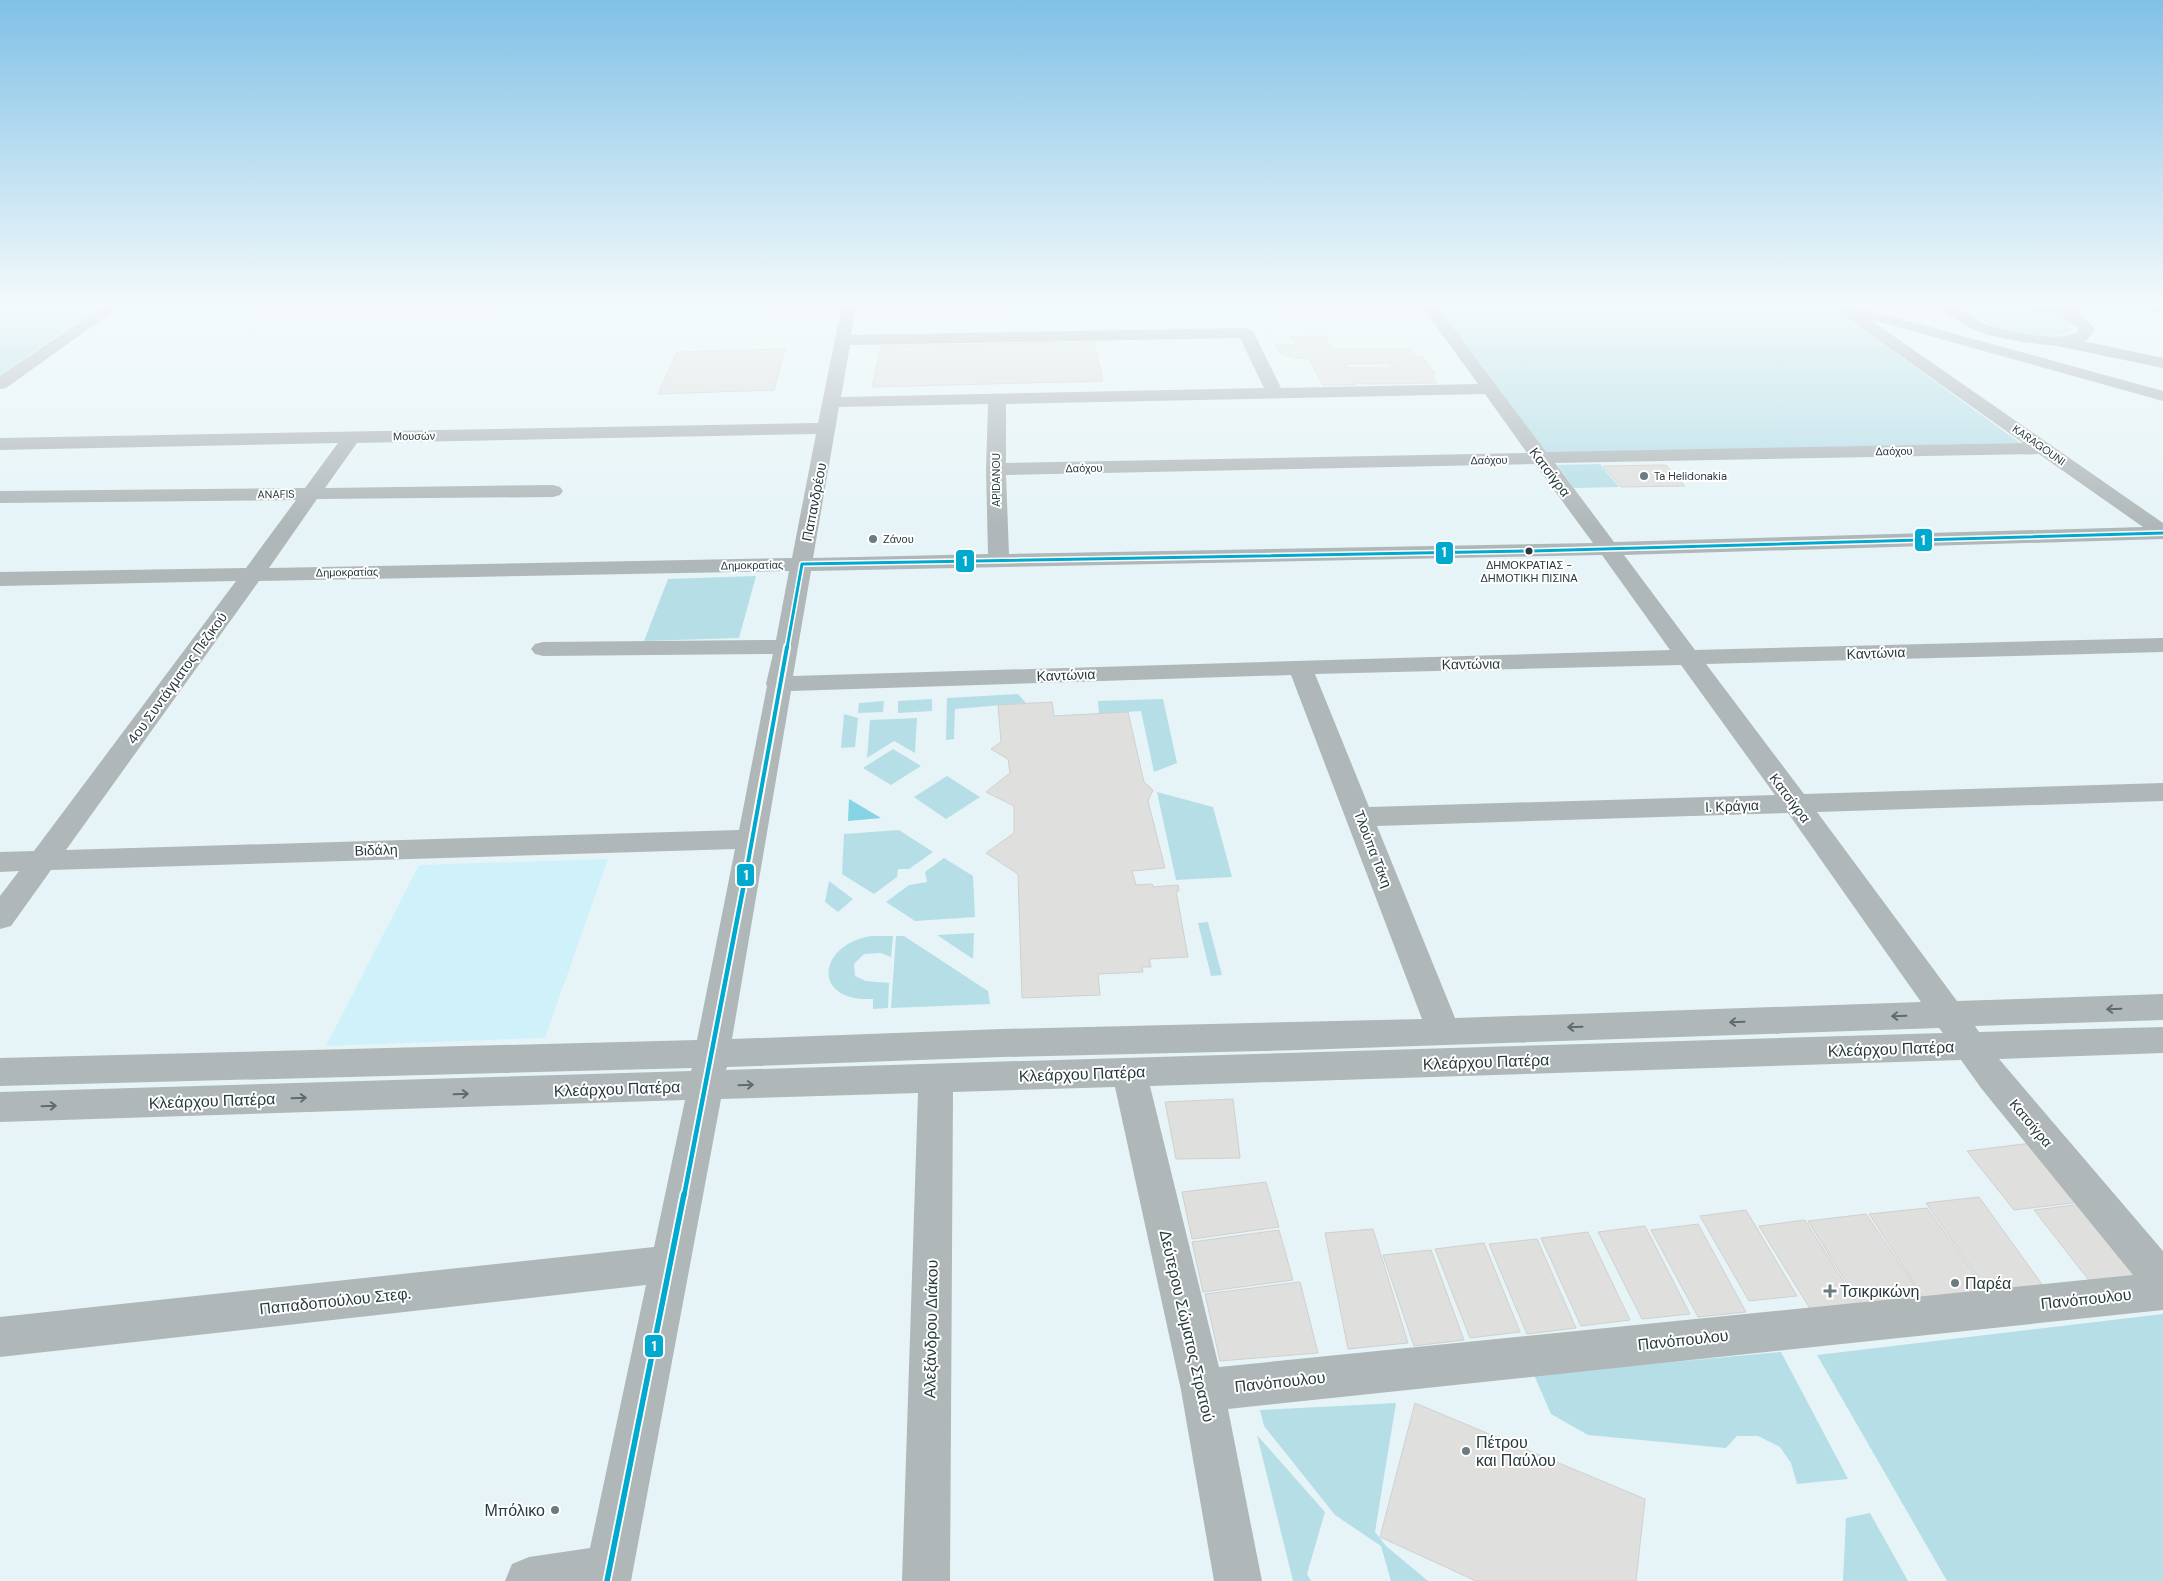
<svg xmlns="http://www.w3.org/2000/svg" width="2163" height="1581" font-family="'DM Sans',sans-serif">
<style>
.built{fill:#cff2fa}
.green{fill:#b6dee7}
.water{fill:#85d4e4}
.building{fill:#dfdfde;stroke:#d0d0ce;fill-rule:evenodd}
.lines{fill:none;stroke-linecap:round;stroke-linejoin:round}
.minor{fill:#b0b7b9;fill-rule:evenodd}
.highway{fill:#aab4b7;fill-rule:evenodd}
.bus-1-far3-casing{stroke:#fff;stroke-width:6}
.bus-1-far2-casing{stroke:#fff;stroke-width:8}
.bus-1-far1-casing{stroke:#fff;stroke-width:8}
.bus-1-casing{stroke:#fff;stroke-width:9}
.bus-1-far3{stroke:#00a9ce;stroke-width:3}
.bus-1-far2{stroke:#00a9ce;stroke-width:4}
.bus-1-far1{stroke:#00a9ce;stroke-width:4.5}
.bus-1{stroke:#00a9ce;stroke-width:5.5}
.oneway{stroke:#5f6c6f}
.poi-dot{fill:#6b7b7f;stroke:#fff;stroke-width:2}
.bus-dot{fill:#293a3e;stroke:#fff;stroke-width:2}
.labels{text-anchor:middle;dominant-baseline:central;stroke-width:4;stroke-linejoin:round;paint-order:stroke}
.far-street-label{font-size:11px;fill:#293a3e;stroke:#fff}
.far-poi-label{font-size:11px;fill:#293a3e;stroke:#fff;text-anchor:start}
.far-bus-label{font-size:11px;fill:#293a3e;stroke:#fff}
.street-label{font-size:14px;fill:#293a3e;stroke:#fff}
.near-street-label{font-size:16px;fill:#293a3e;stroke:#fff}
.near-poi-label{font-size:16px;fill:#293a3e;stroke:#fff;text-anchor:start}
.line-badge{stroke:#fff;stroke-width:2}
.badge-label{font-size:14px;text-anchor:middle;font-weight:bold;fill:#fff}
</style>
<rect width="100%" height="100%" fill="#e6f4f7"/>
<path class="built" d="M 608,859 L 545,1038 L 326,1046 L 419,865 Z"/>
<path class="green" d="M 0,305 L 102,305 L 0,376 Z
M 1436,305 L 1812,305 L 1839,312 L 2020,443 L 1546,453 Z
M 1989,306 C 2007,305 2065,309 2072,329 C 2057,346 1989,330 1975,315 L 1977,309 Z
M 1600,464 L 1619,487 L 1574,488 L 1557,465 Z
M 756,576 L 739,638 L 644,641 L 668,579 Z
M 1018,694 L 1026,703 L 955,709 L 954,739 L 946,740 L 947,698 Z
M 932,699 L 932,711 L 898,713 L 898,701 Z
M 1163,699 L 1177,763 L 1154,772 L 1141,711 L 1099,714 L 1098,701 Z
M 884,701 L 883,712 L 858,713 L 859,703 Z
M 844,714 L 858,718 L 855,747 L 841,748 Z
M 917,718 L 915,753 L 894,741 L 867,758 L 870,720 Z
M 893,749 L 921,766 L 891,785 L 863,768 Z
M 947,776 L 980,797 L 946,819 L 914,797 Z
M 1157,792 L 1213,807 L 1232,877 L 1176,880 Z
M 899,830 L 933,852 L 909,869 L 898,869 L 897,877 L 874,894 L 842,874 L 844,834 Z
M 944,858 L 973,876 L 975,917 L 915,921 L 886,902 L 909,885 L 927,882 L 925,872 Z
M 829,881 L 853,899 L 838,912 L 825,902 Z
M 1208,922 L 1222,975 L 1211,976 L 1198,923 Z
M 974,933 L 973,959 L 937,935 Z
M 872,936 L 893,936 L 891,957 L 881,953 L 864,954 L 854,964 L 855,976 L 866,981 L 889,983 L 888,1008 L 873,1009 L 873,999 C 809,1002 819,943 872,936 Z
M 896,936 L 904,936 L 988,991 L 990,1004 L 891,1008 Z
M 2163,1314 L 2163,1581 L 1947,1581 L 1817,1355 Z
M 1781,1352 L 1848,1479 L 1797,1484 L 1791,1463 L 1780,1447 L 1758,1436 L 1737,1436 L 1726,1448 L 1588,1435 L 1551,1414 L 1534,1375 Z
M 1396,1403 L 1375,1532 L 1386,1546 L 1428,1581 L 1391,1581 L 1381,1546 L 1335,1515 L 1264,1426 L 1260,1410 Z
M 1257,1435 L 1325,1512 L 1307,1574 L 1311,1581 L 1293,1581 Z
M 1870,1513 L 1908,1581 L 1843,1581 L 1846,1518 Z"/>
<path class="water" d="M 849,799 L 881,818 L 848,821 Z"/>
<path class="building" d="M 1325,336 L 1332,349 L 1410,349 L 1416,357 L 1422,356 L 1435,374 L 1431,374 L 1437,383 L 1364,384 L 1355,383 L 1356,385 L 1323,385 L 1309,358 L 1295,358 L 1280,353 L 1276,345 L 1297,345 L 1291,337 ZM 1390,363 L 1393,368 L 1348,368 L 1346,364 Z
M 1094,342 L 1103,381 L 872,387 L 881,346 Z
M 785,349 L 774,390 L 658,394 L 677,352 Z
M 1666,465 L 1685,486 L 1621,487 L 1603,466 Z
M 1052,702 L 1054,716 L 1128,712 L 1144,782 L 1153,790 L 1148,801 L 1165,868 L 1132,871 L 1136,885 L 1152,884 L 1153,887 L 1178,885 L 1179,891 L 1176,891 L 1188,957 L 1149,959 L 1151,967 L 1142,967 L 1143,972 L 1098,974 L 1100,995 L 1022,998 L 1018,874 L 986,853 L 1014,833 L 1014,806 L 986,792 L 1010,773 L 1008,759 L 991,749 L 1001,742 L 998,705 Z
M 1233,1099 L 1240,1158 L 1176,1159 L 1165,1102 Z
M 2032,1143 L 2081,1202 L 2014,1210 L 1967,1151 Z
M 1266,1182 L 1279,1227 L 1192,1239 L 1182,1192 Z
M 1979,1197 L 2044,1287 L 1989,1292 L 1926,1203 Z
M 2083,1204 L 2142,1277 L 2091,1283 L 2034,1210 Z
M 1927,1208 L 1988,1293 L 1926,1301 L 1869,1214 Z
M 1746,1210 L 1797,1296 L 1749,1301 L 1700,1216 Z
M 1866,1214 L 1924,1300 L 1862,1307 L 1808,1221 Z
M 1805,1220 L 1860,1307 L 1812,1312 L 1759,1226 Z
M 1698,1224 L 1746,1312 L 1698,1317 L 1651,1230 Z
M 1645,1226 L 1690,1314 L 1642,1319 L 1598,1232 Z
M 1373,1229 L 1408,1343 L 1348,1349 L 1325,1233 Z
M 1279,1230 L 1293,1280 L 1203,1292 L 1192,1242 Z
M 1588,1232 L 1630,1320 L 1581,1326 L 1541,1238 Z
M 1537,1239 L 1576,1328 L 1527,1334 L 1489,1244 Z
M 1484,1243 L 1520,1332 L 1470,1338 L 1435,1249 Z
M 1431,1250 L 1464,1340 L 1414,1346 L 1383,1255 Z
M 1300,1282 L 1318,1353 L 1220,1361 L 1205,1294 Z
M 1415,1403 L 1645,1499 L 1636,1581 L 1476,1581 L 1380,1537 Z"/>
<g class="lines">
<path class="minor" d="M 105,305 L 122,305 L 6,388 L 0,389 L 0,376 Z
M 842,305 L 856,305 L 851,335 L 1246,328 L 1252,330 L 1254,333 L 1281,388 L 1478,384 L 1421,305 L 1436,305 L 1546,452 L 2023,443 L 1836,310 L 1828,308 L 1826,305 C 1840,305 1852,306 1864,309 L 2163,391 L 2163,401 L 1869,319 L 2163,523 L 2163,539 L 1624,555 L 1695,650 L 2163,638 L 2163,652 L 1706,664 L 1804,794 L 2163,783 L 2163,801 L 1817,812 L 1957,1001 L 2163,994 L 2163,1020 L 1975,1026 L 1979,1032 L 2163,1027 L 2163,1053 L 1999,1059 L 2163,1251 L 2163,1310 L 1228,1409 L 1262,1581 L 1214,1581 L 1181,1390 L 1115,1087 L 953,1092 L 950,1581 L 902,1581 L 918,1093 L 721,1099 L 631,1581 L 505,1581 L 512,1564 L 529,1557 L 590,1548 L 646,1285 L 0,1357 L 0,1317 L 654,1247 L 685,1100 L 0,1122 L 0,1092 L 691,1071 L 692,1068 L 0,1086 L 0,1058 L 697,1040 L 735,849 L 51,870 L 11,926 L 0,929 L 0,896 L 19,871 L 0,872 L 0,852 L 34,851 L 236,581 L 0,586 L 0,572 L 246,568 L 296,500 L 0,503 L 0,491 L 305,488 L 338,443 L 0,450 L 0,438 L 818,423 ZM 1240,338 L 1264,388 L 841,397 L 850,345 ZM 1485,394 L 1527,453 L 1006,463 L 1006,404 ZM 988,404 L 986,469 L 988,554 L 813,558 L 839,407 ZM 816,434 L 792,558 L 269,568 L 317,499 L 553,497 L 560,495 L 563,491 L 560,487 L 553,485 L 325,488 L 357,443 ZM 2039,454 L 2143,527 L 1614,542 L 1555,463 ZM 1535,464 L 1593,543 L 1009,554 L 1006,475 ZM 1602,555 L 1670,650 L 793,676 L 811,571 ZM 789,571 L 776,640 L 543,642 L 535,644 L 531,649 L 535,654 L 543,656 L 773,654 L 766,684 L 767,686 L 739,830 L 66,850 L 259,581 ZM 1681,665 L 1775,795 L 1369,807 L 1315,674 ZM 1291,675 L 1422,1019 L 1002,1029 L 732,1039 L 791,691 ZM 1788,813 L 1921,1002 L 1455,1018 L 1377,826 ZM 1939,1028 L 1943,1033 L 726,1070 L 727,1067 L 1002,1057 L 1300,1050 ZM 1961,1060 L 1981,1088 L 2133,1275 L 1219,1367 L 1150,1086 Z
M 2067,305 L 2082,305 L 2081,310 L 2082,318 L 2079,321 L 2069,321 L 2065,310 Z
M 2135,305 L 2163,305 L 2163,315 L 2137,308 Z"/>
<path class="highway" d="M 1934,305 C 1940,305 1948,304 1953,305 C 1964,309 1974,318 1984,323 C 2001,331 2065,345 2079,330 L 2077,327 L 2057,316 L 2025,308 L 2023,305 C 2050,305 2078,305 2095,330 L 2087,340 L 2083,341 L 2163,358 L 2163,368 L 2057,346 L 2022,342 L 1988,335 L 1968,327 Z"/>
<g class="bus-1-far3-casing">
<path id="bus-1-far3" d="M 787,648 L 802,564 L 1532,551 L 2163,533"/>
</g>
<g class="bus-1-far2-casing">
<path id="bus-1-far2" d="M 743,890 L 787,647"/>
</g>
<g class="bus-1-far1-casing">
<path id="bus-1-far1" d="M 684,1196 L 743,889"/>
</g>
<g class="bus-1-casing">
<path id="bus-1" d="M 607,1581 L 684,1194"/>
</g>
<use href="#bus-1-far3" class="bus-1-far3"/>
<use href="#bus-1-far2" class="bus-1-far2"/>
<use href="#bus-1-far1" class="bus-1-far1"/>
<use href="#bus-1" class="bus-1"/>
</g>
<defs><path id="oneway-shaft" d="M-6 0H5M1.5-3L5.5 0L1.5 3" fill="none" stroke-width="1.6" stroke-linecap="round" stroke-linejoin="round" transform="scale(1.25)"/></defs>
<g class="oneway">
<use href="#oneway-shaft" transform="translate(2114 1009) rotate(178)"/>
<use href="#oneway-shaft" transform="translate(1899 1016) rotate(178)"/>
<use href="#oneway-shaft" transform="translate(1737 1022) rotate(178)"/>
<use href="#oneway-shaft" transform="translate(1575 1027) rotate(178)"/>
<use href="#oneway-shaft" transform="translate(746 1085) rotate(-2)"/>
<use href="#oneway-shaft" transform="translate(461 1094) rotate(-2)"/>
<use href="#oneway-shaft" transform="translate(299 1098) rotate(-2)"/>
<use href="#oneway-shaft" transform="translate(49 1106) rotate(-2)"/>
</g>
<linearGradient id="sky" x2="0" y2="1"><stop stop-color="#80c1e6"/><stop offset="0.58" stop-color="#f4fafb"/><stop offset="1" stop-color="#f4fafb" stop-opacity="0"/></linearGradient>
<rect width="2163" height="526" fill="url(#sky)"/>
<g class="poi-dot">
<circle cx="1644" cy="476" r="5"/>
<circle cx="873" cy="539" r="5"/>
<circle cx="1955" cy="1283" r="5"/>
<path d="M1827.5 1283.5h5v5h5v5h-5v5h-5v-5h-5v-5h5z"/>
<circle cx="1466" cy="1451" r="5"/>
<circle cx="555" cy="1510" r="5"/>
</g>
<circle class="bus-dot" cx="1529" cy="551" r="4.5"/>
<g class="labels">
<g class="far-street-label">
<text transform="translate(414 436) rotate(-1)">Μουσών</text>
<text transform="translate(2039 445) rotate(35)">KARAGOUNI</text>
<text transform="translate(1894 451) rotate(-1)">Δαόχου</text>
<text transform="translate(1489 460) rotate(-1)">Δαόχου</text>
<text transform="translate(1084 468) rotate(-1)">Δαόχου</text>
<text transform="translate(996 480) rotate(-90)">APIDANOU</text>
<text transform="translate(276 494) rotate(-1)">ANAFIS</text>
<text transform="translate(752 565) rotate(-1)">Δημοκρατίας</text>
<text transform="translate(347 572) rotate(-1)">Δημοκρατίας</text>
</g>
<g class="far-poi-label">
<text x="1654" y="476">Ta Helidonakia</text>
<text x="883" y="539">Ζάνου</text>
</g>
<g class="far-bus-label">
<text x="1529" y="565">ΔΗΜΟΚΡΑΤΙΑΣ -<tspan x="1529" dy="13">ΔΗΜΟΤΙΚΗ ΠΙΣΙΝΑ</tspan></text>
</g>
<g class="street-label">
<text transform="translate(1550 472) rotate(53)">Κατσίγρα</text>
<text transform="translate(814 502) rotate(-79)">Παπανδρέου</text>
<text transform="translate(1876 653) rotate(-2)">Καντώνια</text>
<text transform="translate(1471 664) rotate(-1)">Καντώνια</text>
<text transform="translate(1066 675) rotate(-2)">Καντώνια</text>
<text transform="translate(177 678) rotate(-54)">4ου Συντάγματος Πεζικού</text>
<text transform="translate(1790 798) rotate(53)">Κατσίγρα</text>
<text transform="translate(1732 806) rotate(-2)">Ι. Κράγια</text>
<text transform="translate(1373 849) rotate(69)">Τλούπα Τάκη</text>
<text transform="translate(376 850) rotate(-2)">Βιδάλη</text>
<text transform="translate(2031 1123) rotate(50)">Κατσίγρα</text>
</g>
<g class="near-street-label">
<text transform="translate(1891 1049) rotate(-2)">Κλεάρχου Πατέρα</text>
<text transform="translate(1486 1062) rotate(-2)">Κλεάρχου Πατέρα</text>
<text transform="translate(1082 1074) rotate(-2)">Κλεάρχου Πατέρα</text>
<text transform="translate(617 1089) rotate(-2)">Κλεάρχου Πατέρα</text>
<text transform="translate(212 1101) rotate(-2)">Κλεάρχου Πατέρα</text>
<text transform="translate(2086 1299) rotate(-6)">Πανόπουλου</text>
<text transform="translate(335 1301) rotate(-6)">Παπαδοπούλου Στεφ.</text>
<text transform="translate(1187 1326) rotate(77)">Δεύτερου Σώματος Στρατού</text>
<text transform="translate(931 1329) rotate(-89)">Αλεξάνδρου Διάκου</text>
<text transform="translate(1683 1340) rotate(-6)">Πανόπουλου</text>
<text transform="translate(1280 1382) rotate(-6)">Πανόπουλου</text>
</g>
<g class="near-poi-label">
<text x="1965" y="1283">Παρέα</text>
<text x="1840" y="1291">Τσικρικώνη</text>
<text x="1476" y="1442">Πέτρου<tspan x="1476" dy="18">και Παύλου</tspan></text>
<text x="545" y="1510" text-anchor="end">Μπόλικο</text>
</g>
</g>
<g class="line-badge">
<rect x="1914" y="528" width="19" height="24" rx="5" fill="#00a9ce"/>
<rect x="1435" y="541" width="19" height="24" rx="5" fill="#00a9ce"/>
<rect x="955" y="549" width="20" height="24" rx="5" fill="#00a9ce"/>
<rect x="736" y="863" width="19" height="24" rx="5" fill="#00a9ce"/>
<rect x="644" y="1334" width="20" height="24" rx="5" fill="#00a9ce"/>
</g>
<g class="badge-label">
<text x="1923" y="545">1</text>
<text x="1444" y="557">1</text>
<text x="965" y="566">1</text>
<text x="746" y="880">1</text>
<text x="654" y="1351">1</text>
</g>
</svg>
